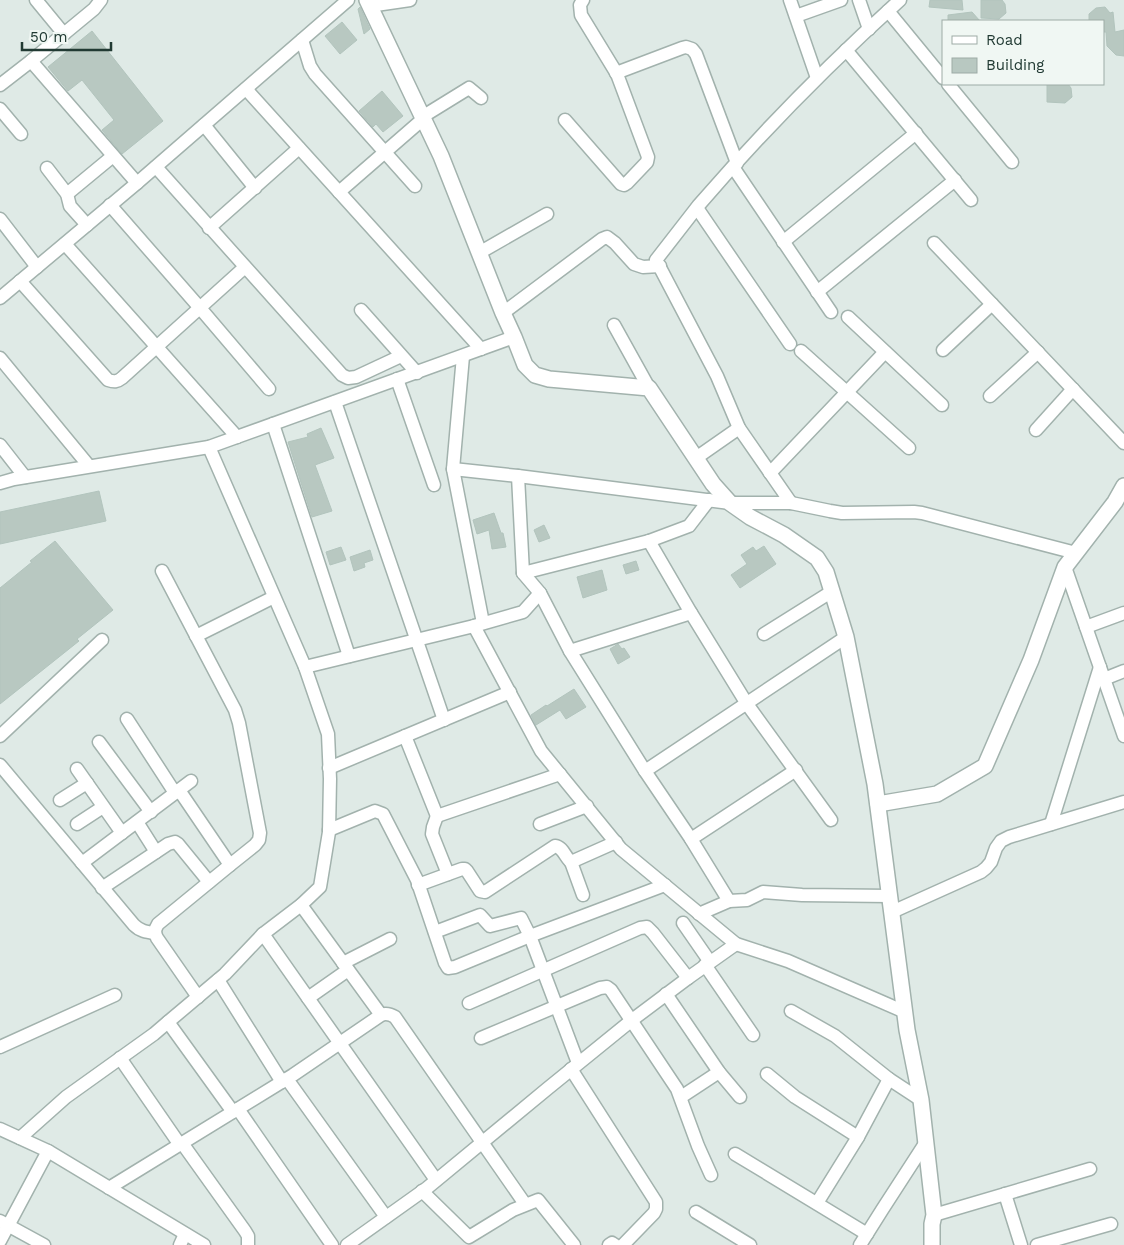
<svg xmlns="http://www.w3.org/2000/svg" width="1124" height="1245" viewBox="0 0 1124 1245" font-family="'Work Sans',sans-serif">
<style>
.building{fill:#b8c8c1;stroke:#b2c4bd}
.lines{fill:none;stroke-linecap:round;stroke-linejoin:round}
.minor-casing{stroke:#a2b2ad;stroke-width:15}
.tertiary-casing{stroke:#a2b2ad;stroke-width:18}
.minor{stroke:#fff;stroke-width:12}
.tertiary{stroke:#fff;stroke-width:15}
</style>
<rect width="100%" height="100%" fill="#dfeae6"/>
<g class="building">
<path d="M930 0H962L963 10 929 7Z"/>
<path d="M981 0H1002L1005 4 1006 13 999 19 981 18Z"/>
<path d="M360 7 370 29 364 34 358 9Z"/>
<path d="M1105 7 1110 13 1113 12 1115 32 1124 30V56L1116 55 1107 46 1106 32H1103V21H1089V14L1096 8Z"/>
<path d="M972 12 980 21H948V15Z"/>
<path d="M342 22 357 40 340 54 325 36Z"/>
<path d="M92 31 163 121 122 154 102 130 114 120 82 80 68 91 48 67Z"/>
<path d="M1047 84H1068L1071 88 1072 97 1065 103 1047 102Z"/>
<path d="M382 91 403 116 383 132 376 124 373 127 359 111Z"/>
<path d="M321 428 334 458 315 465 332 511 312 517 288 442 308 437 307 434Z"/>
<path d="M99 491 106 521 0 544V512Z"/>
<path d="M494 513 501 533H503L506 547 492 549 489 530 477 534 473 520Z"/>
<path d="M544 525 550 538 539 542 534 530Z"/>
<path d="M55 541 113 610 77 639 79 641 0 704V588L32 562 30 561Z"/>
<path d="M764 546 776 564 740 588 731 575 747 564 741 555 753 547 756 551Z"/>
<path d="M341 547 346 560 330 565 326 552Z"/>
<path d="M370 550 373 560 364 563 365 567 354 571 350 557Z"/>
<path d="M636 561 639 570 626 574 623 565Z"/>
<path d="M602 570 607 590 583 598 577 577Z"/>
<path d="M618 644 622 649 624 648 630 657 618 664 610 649Z"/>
<path d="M574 689 586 707 566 719 560 710 536 725 531 715 546 705 547 706Z"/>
</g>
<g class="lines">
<defs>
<g id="minor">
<path d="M36 0 64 34"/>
<path d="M790 0 817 78"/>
<path d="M859 0 869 29"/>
<path d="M369 6 410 0"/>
<path d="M888 11 943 78"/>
<path d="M796 16 841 0"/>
<path d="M302 40 310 66 315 74 415 186"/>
<path d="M846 50 971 200"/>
<path d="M31 61 137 183"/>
<path d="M616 73 682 48 686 47 692 49 696 54 737 163"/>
<path d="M948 84 1012 162"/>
<path d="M0 85 31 61 94 9 101 0"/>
<path d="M246 89 481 349"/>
<path d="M0 109 21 134"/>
<path d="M422 117 469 88 481 98"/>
<path d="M565 120 621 184 624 185 627 183 647 162 648 157 617 74 581 15 580 5 583 0"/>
<path d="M204 125 255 188"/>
<path d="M156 167 342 375 348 378 356 377 401 356"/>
<path d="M733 167 831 312"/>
<path d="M47 168 67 194 70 206 87 225"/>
<path d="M339 192 423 119"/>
<path d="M67 194 113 156"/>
<path d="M110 205 200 308 269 389"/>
<path d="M697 208 790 344"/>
<path d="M0 219 37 267"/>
<path d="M209 228 299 148"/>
<path d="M783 242 916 133"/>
<path d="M934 243 1124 443"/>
<path d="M65 244 237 437"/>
<path d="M479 253 547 214"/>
<path d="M20 281 108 380C114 382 117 382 122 378L245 267"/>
<path d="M817 292 955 180"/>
<path d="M0 298 137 183 348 0"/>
<path d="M361 310 417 373"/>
<path d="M503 313 602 239 607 237 615 243 634 264 643 267 660 266"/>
<path d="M848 317 942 405"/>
<path d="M614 325 649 388"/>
<path d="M943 350 992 304"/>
<path d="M801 351 909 448"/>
<path d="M463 356 453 469 483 623"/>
<path d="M0 358 89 466"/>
<path d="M397 379 434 485"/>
<path d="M990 396 1038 352"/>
<path d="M335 402 444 720"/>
<path d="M273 424 349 656"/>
<path d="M1036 430 1073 389"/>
<path d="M0 445 25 477"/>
<path d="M696 458 739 428"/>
<path d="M453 469 518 476 730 503H791L830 511 842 513 914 512 922 513 1076 553"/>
<path d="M770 473 885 352"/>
<path d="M518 476 523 573 540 593 570 651 645 771 691 839 729 901"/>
<path d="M0 483 14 479 209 447 514 337"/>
<path d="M791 503 739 428 717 376 656 260C670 242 684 224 698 206 761 133 829 64 900 0"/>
<path d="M649 541 691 613 747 704 831 820"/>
<path d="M1065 567 1124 736"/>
<path d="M162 571 235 710 239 723 260 833 259 840 255 845 230 865 158 924C155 929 154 932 157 938L198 997"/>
<path d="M523 573 649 541 689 526 709 500"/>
<path d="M474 626 541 751 621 849 736 944 788 961 905 1012"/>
<path d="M1086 627 1124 613"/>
<path d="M764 634 831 592"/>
<path d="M196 636 274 597"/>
<path d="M570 651 691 613"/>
<path d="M305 667 474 626 523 612 540 593"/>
<path d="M1104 679 1124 671"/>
<path d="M127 719 175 793"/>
<path d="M0 736 102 640"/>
<path d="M405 736 437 816 560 774"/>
<path d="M99 742 151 812"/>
<path d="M0 765 134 925C140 931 146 932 155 933"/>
<path d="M329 768 510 692"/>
<path d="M77 769 122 833"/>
<path d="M645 771 846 637"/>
<path d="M179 790 230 865"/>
<path d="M60 800 87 783"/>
<path d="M437 816 433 827 432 834 448 874"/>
<path d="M137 822 156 852"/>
<path d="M77 824 103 807"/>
<path d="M540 824 587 806"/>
<path d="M1051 824 1100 667"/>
<path d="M329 830 375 811 383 814 417 880 445 963 448 968 455 967 530 936 665 885"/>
<path d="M691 839 796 770"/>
<path d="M571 862 583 895"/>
<path d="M82 863 191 781"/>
<path d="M418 885 462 869H465L467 871 480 891 485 892 555 846C563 847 565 857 571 862L616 842"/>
<path d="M102 888 168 844 175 842 178 844 209 882"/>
<path d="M301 905 381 1015"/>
<path d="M892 912 981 872 986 868 991 862 996 848 1001 841 1009 837 1124 802"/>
<path d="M699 914 729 901 747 900 763 892 802 895 890 896"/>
<path d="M683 923 710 962"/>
<path d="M435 932 480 915 490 926 521 918 530 936 578 1063"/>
<path d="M263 934 436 1180"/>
<path d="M343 963 390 939"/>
<path d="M705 965 753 1035"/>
<path d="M218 980 282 1082"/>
<path d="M666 994 719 1072 740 1097"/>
<path d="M308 998 348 970"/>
<path d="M469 1003 640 928 647 927 653 933 688 978"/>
<path d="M791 1011 835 1036 889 1079 858 1137 817 1203"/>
<path d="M168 1022 233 1112"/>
<path d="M481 1038 600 988 607 987 611 990 677 1089 698 1146 711 1175"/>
<path d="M0 1047 115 995"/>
<path d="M120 1058 180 1145"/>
<path d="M571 1069 656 1202V1209L654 1213 623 1245"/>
<path d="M767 1074 795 1097 858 1137"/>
<path d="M287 1079 386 1217"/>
<path d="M889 1079 921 1100"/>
<path d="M681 1097 719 1072"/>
<path d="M238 1109 332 1245"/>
<path d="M0 1129 48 1151"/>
<path d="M20 1138 66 1097 154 1034 168 1022 225 974 263 934 301 905 320 887 329 832 330 779 328 734 305 667 209 447"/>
<path d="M182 1143 245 1231 248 1236V1245"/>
<path d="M735 1154 867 1234"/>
<path d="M109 1188 293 1075 381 1015C386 1013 390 1014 395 1017L525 1204"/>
<path d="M422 1191 469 1237 513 1210 538 1200 574 1245"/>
<path d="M1005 1194 1021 1245"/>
<path d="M696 1212 750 1245"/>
<path d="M934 1215 1090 1169"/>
<path d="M0 1221 44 1245"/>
<path d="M0 1241 48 1151 204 1245"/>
<path d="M180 1245 185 1234"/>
<path d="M347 1245 427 1188 547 1089 632 1020 688 978 736 944"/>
<path d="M609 1245 612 1243 615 1245"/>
<path d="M860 1245 882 1210 926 1142"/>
<path d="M1037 1245 1111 1224"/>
</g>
<g id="tertiary">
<path d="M367 0 441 156 503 313 514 337 525 365 535 375 549 379 649 388 713 484 730 503 750 517 784 535 817 558 826 572 846 637 875 784 907 1030 921 1100 934 1215 932 1224V1245"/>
<path d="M878 804 937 794 985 766 1031 660 1065 567 1115 502 1124 486"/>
</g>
</defs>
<use href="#minor" class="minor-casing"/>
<use href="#tertiary" class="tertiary-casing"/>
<use href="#minor" class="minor"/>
<use href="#tertiary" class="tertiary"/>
</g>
<rect x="942" y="20" width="162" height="65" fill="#f0f7f3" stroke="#9daba6"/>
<rect x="952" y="36" width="25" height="8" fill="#ffffff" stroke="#9daba6"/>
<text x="986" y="45" font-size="15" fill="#213a33">Road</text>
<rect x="952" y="58" width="25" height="15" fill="#b8c8c1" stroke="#9daba6"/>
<text x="986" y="70" font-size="15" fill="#213a33">Building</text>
<path d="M22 42v8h89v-8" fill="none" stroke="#213a33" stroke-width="2.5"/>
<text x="30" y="42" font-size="15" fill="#213a33" stroke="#f0f7f3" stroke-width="4" paint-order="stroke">50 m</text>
</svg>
